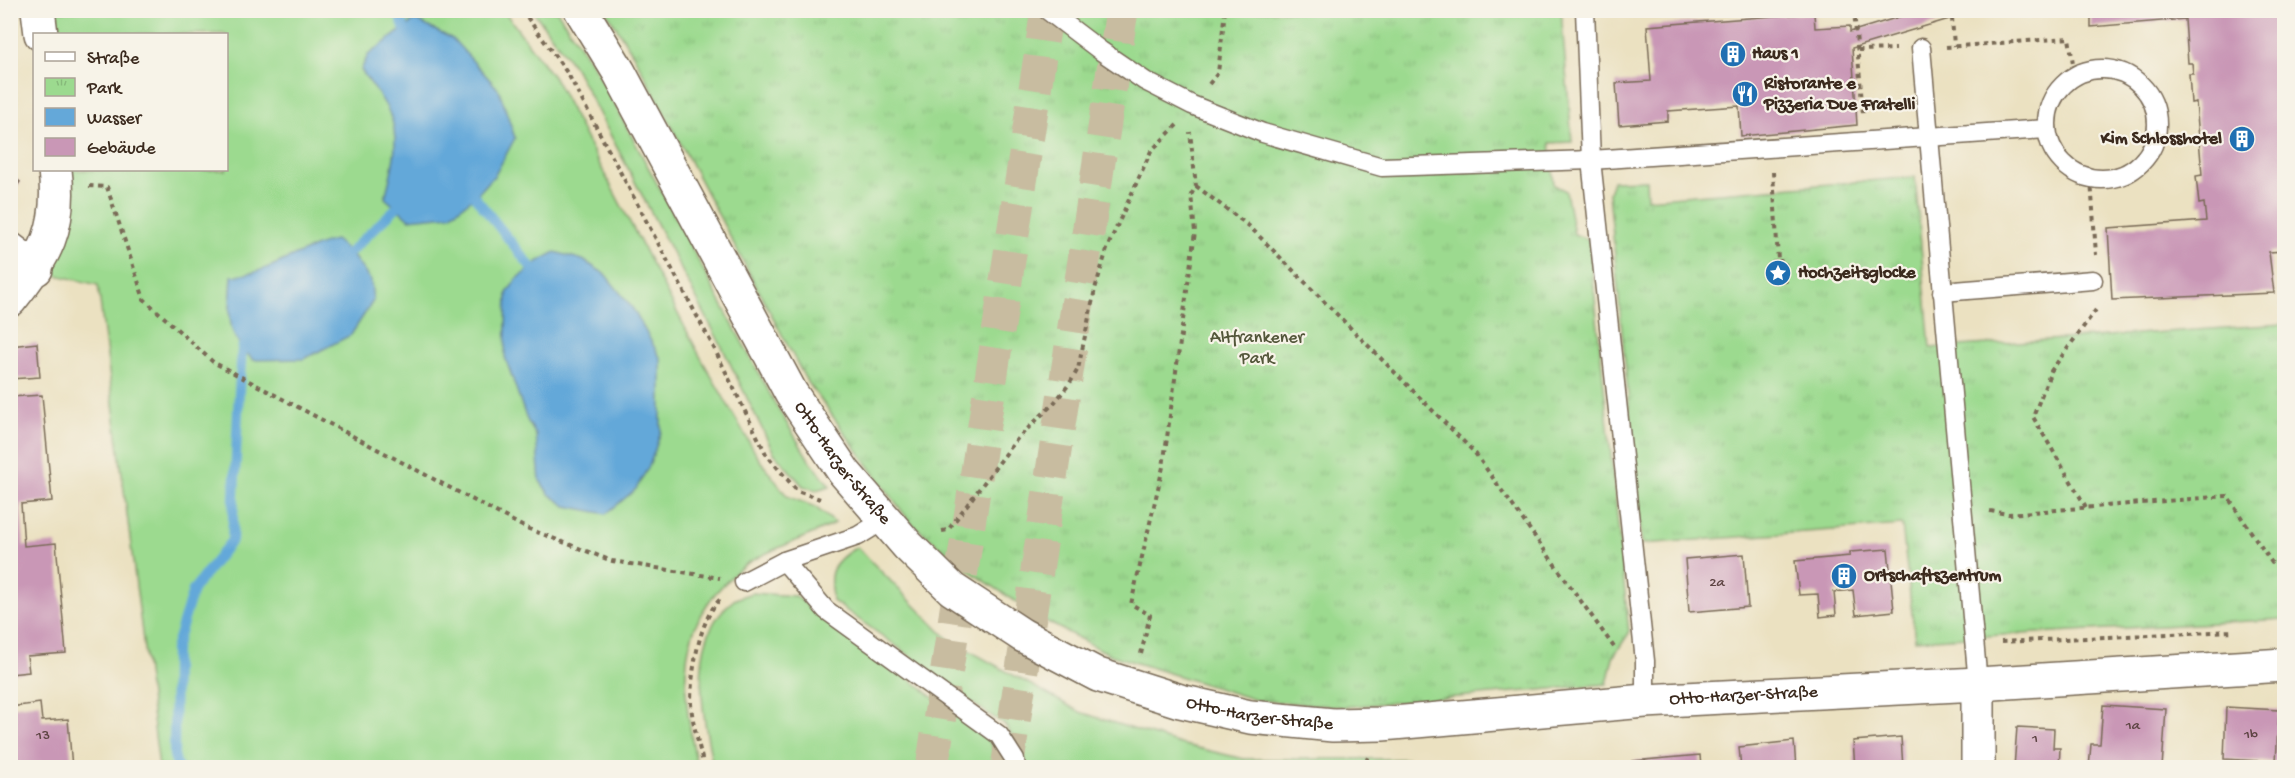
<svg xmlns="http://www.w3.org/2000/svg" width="2295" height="778" viewBox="0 0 2295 778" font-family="'Gochi Hand',sans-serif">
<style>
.grass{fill:#9cda8f;stroke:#6c8256;stroke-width:1.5}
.park{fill:url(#park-tufts);stroke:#6c8256;stroke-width:1.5}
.water{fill:#64a8d9;stroke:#50697c;stroke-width:1.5}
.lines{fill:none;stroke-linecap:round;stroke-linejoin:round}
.stream{stroke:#64a8d9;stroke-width:10}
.building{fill:#c997b6}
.motorway-tunnel{stroke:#c8bca0;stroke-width:33;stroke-dasharray:33 16;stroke-linecap:butt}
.service-casing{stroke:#796a57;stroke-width:21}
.minor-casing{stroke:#796a57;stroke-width:36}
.path{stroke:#796a57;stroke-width:4;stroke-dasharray:4.5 4.5;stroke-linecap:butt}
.service{stroke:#fff;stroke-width:18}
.minor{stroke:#fff;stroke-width:33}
.labels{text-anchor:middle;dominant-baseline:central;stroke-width:4.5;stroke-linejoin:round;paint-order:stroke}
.number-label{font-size:15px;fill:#5e4544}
.poi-label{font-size:18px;font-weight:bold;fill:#3b2a1e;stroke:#f7f3e8;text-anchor:start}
.park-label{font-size:18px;fill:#53563a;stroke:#f7f3e8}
.street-label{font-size:18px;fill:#3b2a1e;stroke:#f7f3e8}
</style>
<defs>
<pattern id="park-tufts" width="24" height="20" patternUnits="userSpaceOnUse" patternTransform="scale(1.5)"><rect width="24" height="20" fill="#9cda8f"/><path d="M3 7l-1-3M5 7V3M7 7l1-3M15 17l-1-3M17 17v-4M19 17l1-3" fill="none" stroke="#87bb7b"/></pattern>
</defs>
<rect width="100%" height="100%" fill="#f7f3e8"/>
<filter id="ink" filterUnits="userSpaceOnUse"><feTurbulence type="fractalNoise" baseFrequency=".0167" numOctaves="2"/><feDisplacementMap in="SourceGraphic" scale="12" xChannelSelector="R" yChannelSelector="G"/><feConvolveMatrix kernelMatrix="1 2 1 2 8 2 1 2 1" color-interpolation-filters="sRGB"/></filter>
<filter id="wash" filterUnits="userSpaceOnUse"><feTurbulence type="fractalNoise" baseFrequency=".008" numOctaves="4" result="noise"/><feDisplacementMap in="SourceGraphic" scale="24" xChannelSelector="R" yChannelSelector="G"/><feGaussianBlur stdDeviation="1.35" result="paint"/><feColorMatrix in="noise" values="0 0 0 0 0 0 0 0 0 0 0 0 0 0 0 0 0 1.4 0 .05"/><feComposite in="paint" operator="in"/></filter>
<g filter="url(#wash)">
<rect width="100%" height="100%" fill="#ebe1c1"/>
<g class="grass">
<path d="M50 11H504L556 81 702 360 759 459 787 496 815 507 835 523C809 537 781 545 755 559 742 565 733 575 723 585 671 637 685 703 697 767H159L98 285 48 273 66 170H226V34H53Z"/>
<path d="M533 11H557L596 70 777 407 808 458 830 486 816 490 803 486 774 453 721 345 575 68Z"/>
<path d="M857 547 948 639 1080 712 1180 744 1244 759H1408V767H1026L1024 757 1016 741 1005 725 959 694 912 657 833 601C827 573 831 562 857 547Z"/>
<path d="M752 593 796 596 817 614 905 675 989 741 1003 767 713 768C704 717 684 637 734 600 739 597 746 595 752 593Z"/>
</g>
<g class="park">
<path d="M606 11H1561L1572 142 1550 143 1554 185 1566 191 1574 234 1589 240 1629 633 1613 657 1607 684 1344 707 1256 700 1111 655 1042 619 971 572 910 522 860 454 805 378 633 54Z"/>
<path d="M1915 177 1930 348 2284 324 2278 258 2284 257V619L1915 640 1902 525 1642 544 1609 193 1613 181 1646 180 1647 199Z"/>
</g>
<g class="water">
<path d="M415 20 453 39 499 90 515 138 495 175 475 197 450 215 409 219 385 198C392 170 402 137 388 110 381 96 370 83 361 70L368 55Z"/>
<path d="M335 240 350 252 371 281 373 301 351 335 304 359 253 360C223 331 230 315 232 276 269 274 299 249 335 240Z"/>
<path d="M555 252 583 260 605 274 633 309 661 359V432L650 464 636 489 606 514 566 506 549 494 540 481 536 435 527 420 505 357 507 293 516 280 537 262Z"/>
</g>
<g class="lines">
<g class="stream">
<path d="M398 10 404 28"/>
<path d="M475 197 531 267"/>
<path d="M342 263 350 252 396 208"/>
<path d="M178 768 174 756 175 649 193 590 232 540 239 391 242 349 246 335"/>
</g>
</g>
<g id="blocks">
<g class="building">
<path d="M1922 10 1976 11 1852 48 1857 125 1741 136 1739 106 1668 111V121L1619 125 1616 83 1651 81 1647 26 1814 13 1815 28 1850 26V32Z"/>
<path d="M2091 10H2284V251L2269 252 2274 293 2112 300 2108 228 2206 221 2204 203 2199 204 2196 176 2202 175 2196 102 2191 103 2189 74H2193L2192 63H2188L2185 19 2091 27Z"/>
<path d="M10 174 20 182 10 195Z"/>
<path d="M37 343 40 377 10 379V346Z"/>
<path d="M42 395 52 501 21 504 24 546 56 543 66 653 27 656 29 672 10 674V397Z"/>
<path d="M1888 549 1894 611 1856 615 1853 590 1834 592 1836 615 1820 617 1818 594 1799 595 1795 561 1850 556V552Z"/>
<path d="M1744 554 1748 607 1689 612 1685 559Z"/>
<path d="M40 703 42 721 68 719 72 768H10V707Z"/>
<path d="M2103 705 2166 709 2162 768H2089L2091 744H2100Z"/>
<path d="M2226 707 2279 710 2276 762 2224 759Z"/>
<path d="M2017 727 2054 729 2053 748H2060L2059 768H2014Z"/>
<path d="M1901 737 1903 768H1855L1853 741Z"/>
<path d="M1794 741 1796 768H1741L1739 747Z"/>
<path d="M1700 755 1701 768H1634L1633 761Z"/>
</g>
</g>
</g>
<g filter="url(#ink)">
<use href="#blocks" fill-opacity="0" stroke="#796a57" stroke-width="1.5"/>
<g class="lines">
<g class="motorway-tunnel">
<path d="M932 768 1047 10"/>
<path d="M1007 768 1122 10"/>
</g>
<defs>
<g id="service">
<path d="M1047 10 1101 51 1145 81 1192 105 1263 133 1382 167 1591 160 2046 129"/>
<path d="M1585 10 1591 160 1645 661V701"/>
<path d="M1921 48 1978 684"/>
<circle cx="2102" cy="124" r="55"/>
<path d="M1942 292 2093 280"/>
<path d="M784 561 826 610 999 735 1015 760 1016 768"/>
<path d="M744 582 784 561 858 536 884 520"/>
</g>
<g id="minor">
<path d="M38 10 41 34"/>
<path id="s1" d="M581 10 619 72 791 393 844 472 908 546 952 589 1022 635 1098 675 1180 701 1250 717 1333 725 1382 724 1645 701 1978 684 2284 665"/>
<path d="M10 249 36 269"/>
<path d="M10 300C46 256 62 227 55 170"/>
<path d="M1978 684V768"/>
</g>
</defs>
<use href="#service" class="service-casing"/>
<use href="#minor" class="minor-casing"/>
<g class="path">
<path d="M522 10 568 74 714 348 766 454 797 491 820 499"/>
<path d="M1854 10 1863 114"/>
<path d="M1952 18 1954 46"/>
<path d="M1946 47 2069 38 2075 76"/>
<path d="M1858 50 1896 49"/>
<path d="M1209 84 1218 73 1225 10"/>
<path d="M1773 172 1778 261 1771 262 1772 282 1786 281 1785 261H1778"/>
<path d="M2091 180 2096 255"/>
<path d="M89 186 107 187 144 299 213 362 524 527 612 561 720 578"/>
<path d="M1196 186 1249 226 1475 453 1616 650"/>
<path d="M2086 507 2033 417 2051 371 2098 307"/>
<path d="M1990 511 2008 514 2227 496 2272 563H2284"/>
<path d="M942 531 948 530 1017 439 1054 403 1070 383 1078 369 1095 289 1108 246 1151 151 1177 125"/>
<path d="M2001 642 2233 631"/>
<path d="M1141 654 1150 615 1131 604 1163 467 1195 232 1191 195 1196 186 1190 132"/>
<path d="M704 768C700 747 692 724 691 703 691 674 699 615 723 597"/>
<path d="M1363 768 1368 757"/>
</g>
<use href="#service" class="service"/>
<use href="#minor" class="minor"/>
</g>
</g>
<defs>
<symbol id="building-disc" viewBox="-11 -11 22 22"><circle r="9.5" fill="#1f6fb2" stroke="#f7f3e8"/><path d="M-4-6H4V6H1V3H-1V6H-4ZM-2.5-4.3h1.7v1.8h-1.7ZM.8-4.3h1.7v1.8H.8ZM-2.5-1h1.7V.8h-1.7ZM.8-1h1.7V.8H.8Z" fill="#fff"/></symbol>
<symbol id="restaurant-disc" viewBox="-11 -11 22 22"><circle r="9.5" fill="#1f6fb2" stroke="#f7f3e8"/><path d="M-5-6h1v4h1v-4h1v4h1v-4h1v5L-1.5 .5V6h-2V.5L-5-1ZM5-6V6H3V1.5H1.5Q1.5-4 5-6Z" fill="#fff"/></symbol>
<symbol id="sight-disc" viewBox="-11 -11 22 22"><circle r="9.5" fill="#1f6fb2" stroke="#f7f3e8"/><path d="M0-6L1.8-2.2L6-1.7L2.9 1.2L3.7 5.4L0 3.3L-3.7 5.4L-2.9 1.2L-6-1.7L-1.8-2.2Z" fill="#fff"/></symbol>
</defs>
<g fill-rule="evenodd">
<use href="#building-disc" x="1718" y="39" width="30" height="30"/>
<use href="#restaurant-disc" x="1730" y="79" width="30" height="30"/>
<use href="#building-disc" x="2227" y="124" width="30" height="30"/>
<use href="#sight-disc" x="1763" y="258" width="30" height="30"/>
<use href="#building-disc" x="1829" y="561" width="30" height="30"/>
</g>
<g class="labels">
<g class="number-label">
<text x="1717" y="583">2a</text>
<text x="2133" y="726">1a</text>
<text x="2251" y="735">1b</text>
<text x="43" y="736">13</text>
<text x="2035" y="739">1</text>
</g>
<g class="poi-label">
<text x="1752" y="54">Haus 1</text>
<text x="1764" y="84">Ristorante e<tspan x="1764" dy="21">Pizzeria Due Fratelli</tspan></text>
<text x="2222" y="139" text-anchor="end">Kim Schlosshotel</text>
<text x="1798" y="273">Hochzeitsglocke</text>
<text x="1864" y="576">Ortschaftszentrum</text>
</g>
<g class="park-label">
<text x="1257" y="338">Altfrankener<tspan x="1257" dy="21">Park</tspan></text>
</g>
<g class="street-label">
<text stroke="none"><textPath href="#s1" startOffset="524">Otto-Harzer-Straße</textPath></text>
<text stroke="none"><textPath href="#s1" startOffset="1514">Otto-Harzer-Straße</textPath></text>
<text stroke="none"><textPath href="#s1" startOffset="1028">Otto-Harzer-Straße</textPath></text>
</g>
</g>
<rect width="2295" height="778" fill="none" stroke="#f7f3e8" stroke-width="36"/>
<rect x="33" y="33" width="195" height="138" fill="#f7f3e8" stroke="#aca397" stroke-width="1.5"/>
<rect x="45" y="52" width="30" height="9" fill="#ffffff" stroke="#aca397" stroke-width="1.5"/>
<text x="87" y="63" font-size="18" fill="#3b2a1e">Straße</text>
<rect x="45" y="78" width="30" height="18" fill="url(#park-tufts)" stroke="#aca397" stroke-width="1.5"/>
<text x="87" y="93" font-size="18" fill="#3b2a1e">Park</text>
<rect x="45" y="108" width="30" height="18" fill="#64a8d9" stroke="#aca397" stroke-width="1.5"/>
<text x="87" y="123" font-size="18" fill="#3b2a1e">Wasser</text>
<rect x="45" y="138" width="30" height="18" fill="#c997b6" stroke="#aca397" stroke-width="1.5"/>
<text x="87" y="153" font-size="18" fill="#3b2a1e">Gebäude</text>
</svg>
